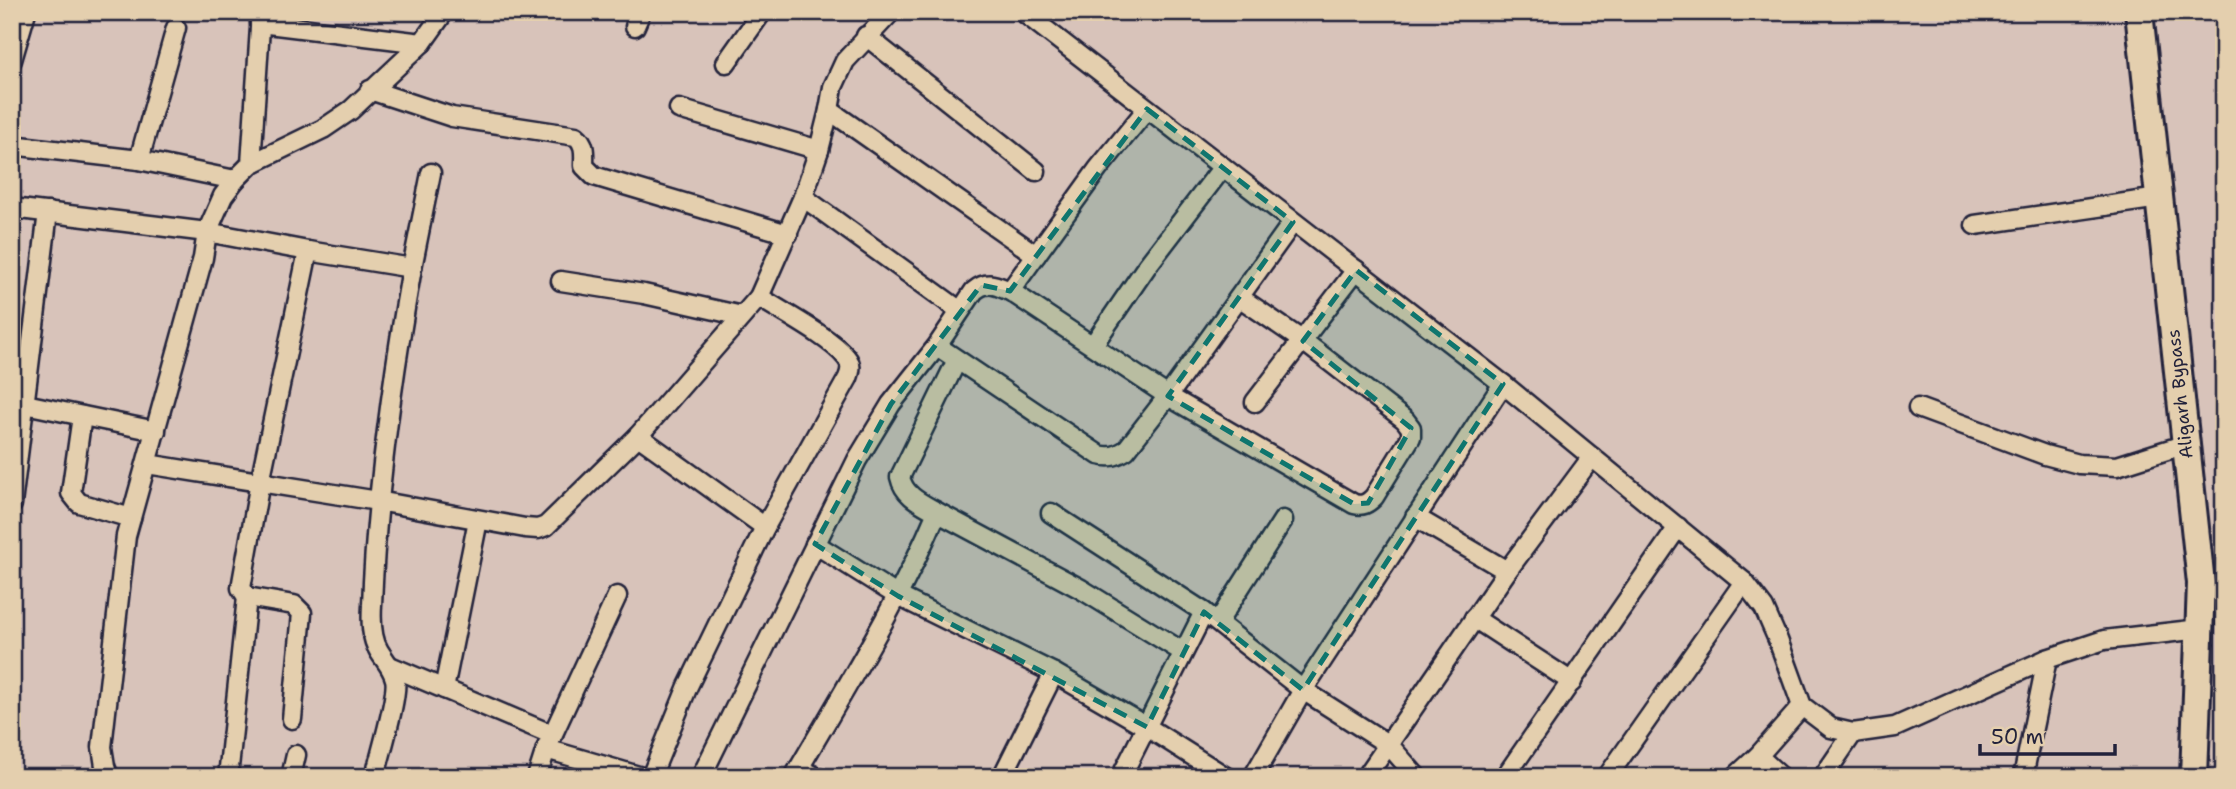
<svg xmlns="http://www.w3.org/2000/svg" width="2236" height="789" viewBox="0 0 2236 789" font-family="'Shantell Sans',sans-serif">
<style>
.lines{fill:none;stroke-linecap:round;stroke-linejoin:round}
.minor-casing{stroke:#22223b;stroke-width:23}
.secondary-casing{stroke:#22223b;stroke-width:32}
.minor{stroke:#e4cfae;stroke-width:18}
.secondary{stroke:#e4cfae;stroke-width:26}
.marked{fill:#0f766e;fill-opacity:0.2;stroke:#0f766e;stroke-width:5;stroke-dasharray:14 9;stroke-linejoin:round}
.labels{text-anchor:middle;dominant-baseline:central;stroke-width:5;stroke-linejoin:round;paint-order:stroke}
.street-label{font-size:18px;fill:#22223b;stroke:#e4cfae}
</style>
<rect width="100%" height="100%" fill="#d8c3ba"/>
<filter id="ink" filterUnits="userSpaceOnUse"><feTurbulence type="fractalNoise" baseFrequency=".0143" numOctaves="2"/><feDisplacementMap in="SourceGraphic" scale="14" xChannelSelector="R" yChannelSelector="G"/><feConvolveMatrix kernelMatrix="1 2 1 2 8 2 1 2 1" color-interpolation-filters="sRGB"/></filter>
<g filter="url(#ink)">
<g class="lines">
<defs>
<g id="minor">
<path d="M1023 12 1503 384 1744 582 1764 608 1778 640 1802 706 1831 728 1853 733 1895 727 2047 659 2104 640 2200 629"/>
<path d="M260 23 422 43"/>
<path d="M635 26 641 12"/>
<path d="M176 28 139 160 235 180"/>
<path d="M866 36 1036 171"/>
<path d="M12 60 26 12"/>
<path d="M726 63 762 12"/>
<path d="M370 90 452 117 576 136C586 144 584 154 584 166L594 176 788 234"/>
<path d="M679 109 819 150"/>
<path d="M829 110 1036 255"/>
<path d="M12 145 139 160"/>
<path d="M251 164 261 12"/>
<path d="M803 197 959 310"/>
<path d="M12 208 207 232 308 251 412 268 431 173"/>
<path d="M1975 225 2159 198"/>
<path d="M561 281 644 294 742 316"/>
<path d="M1010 291 1098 169 1147 109"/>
<path d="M1239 297 1303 341 1405 420 1411 428V437L1374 497C1367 504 1363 506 1354 504L1168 396 1293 222"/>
<path d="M1093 345 1147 266 1223 167"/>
<path d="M1255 402 1356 270"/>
<path d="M25 404 156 431"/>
<path d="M1918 408 2045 455 2079 464 2117 466 2186 444"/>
<path d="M82 416 71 493 79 503 131 518"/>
<path d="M638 436 765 527"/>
<path d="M147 464 378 501 525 528 538 529 546 526 638 436 759 297 803 197 819 150 829 110 833 87 845 61 891 12"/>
<path d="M12 504 48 212"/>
<path d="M937 512 1081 589 1183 652"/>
<path d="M1051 513 1204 612 1303 690 1389 745 1417 777"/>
<path d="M1415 517 1507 571"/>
<path d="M815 544 898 596 1054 673 1147 727 1226 777"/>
<path d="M1474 618 1572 682"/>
<path d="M1218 622 1283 520"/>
<path d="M390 666 553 735"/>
<path d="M444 689 478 520"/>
<path d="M292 719 302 613 294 605 247 597 241 588 260 482 308 251"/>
<path d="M546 749 642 777"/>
<path d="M1758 756 1781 777"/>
<path d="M799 768 816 777"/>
<path d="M109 777 105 766 102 747 126 536 203 258 207 232 223 196 235 180 251 164 323 129 351 110 422 43 444 12"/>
<path d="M228 777 247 597"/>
<path d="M291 777 296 755"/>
<path d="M375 777C379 758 399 694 395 679 392 667 385 661 379 651 371 638 371 621 372 605 376 492 392 380 412 268"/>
<path d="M537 777 546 749 617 596"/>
<path d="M651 777 688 686 765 527 848 378C851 370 852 364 846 357 830 337 782 312 759 297"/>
<path d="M701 777 857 460 891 404 937 346 974 291C987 280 995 285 1010 291L1168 396 1126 450C1116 456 1110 458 1099 455L937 346"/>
<path d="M794 777C844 690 898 605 937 512 921 503 904 496 900 477L957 360"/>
<path d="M1002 777 1054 673"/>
<path d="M1121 777 1204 612"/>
<path d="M1253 777 1303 690 1503 384"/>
<path d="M1366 777 1507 571 1592 457"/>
<path d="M1505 777 1678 527"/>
<path d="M1607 777 1744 582"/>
<path d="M1735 777 1758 756 1802 706"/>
<path d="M1823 777 1853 733"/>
<path d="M2023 777 2047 659"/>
</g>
<path id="secondary" d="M2139 12 2201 583 2194 777"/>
</defs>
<use href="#minor" class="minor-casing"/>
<use href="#secondary" class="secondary-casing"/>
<use href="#minor" class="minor"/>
<use href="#secondary" class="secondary"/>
</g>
</g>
<path class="marked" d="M1147 109 1293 222 1168 396 1354 504 1368 503 1411 428 1303 341 1356 270 1503 384 1303 690 1204 612 1147 727 898 596 815 544 891 404 981 285 1010 291Z"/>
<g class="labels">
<g class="street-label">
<text transform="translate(2180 394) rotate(-96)">Aligarh Bypass</text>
</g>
</g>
<rect width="2236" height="789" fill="none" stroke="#e4cfae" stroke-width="42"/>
<rect x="21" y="21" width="2194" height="747" fill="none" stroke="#22223b" stroke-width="2.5" filter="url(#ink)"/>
<path d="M1980 744v10h135v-10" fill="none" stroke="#22223b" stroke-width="3.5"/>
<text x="1991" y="744" font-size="21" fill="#22223b" stroke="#e4cfae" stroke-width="5" paint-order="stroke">50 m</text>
</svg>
